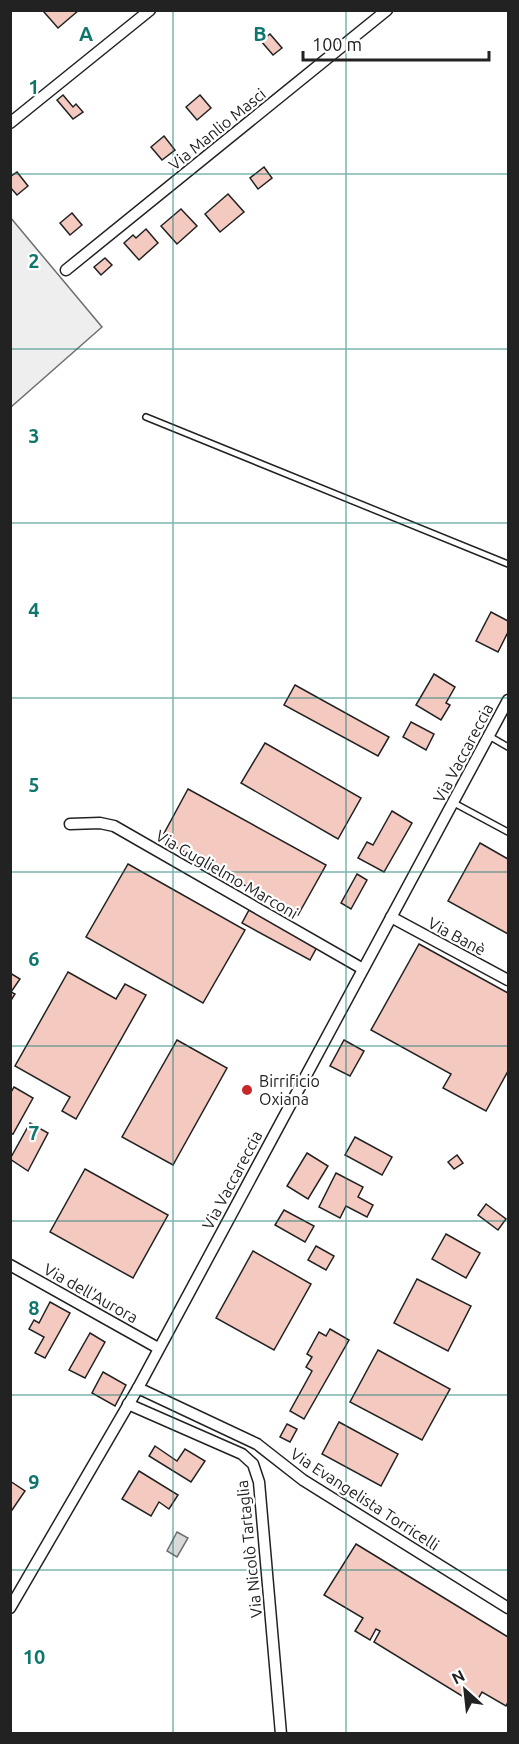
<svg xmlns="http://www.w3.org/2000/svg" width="519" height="1744" viewBox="0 0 519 1744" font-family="Ubuntu,sans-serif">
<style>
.green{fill:#eee;stroke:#6f6f6f;stroke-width:1.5}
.water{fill:#d9d9d9;stroke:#6f6f6f;stroke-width:1.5}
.building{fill:#f3c9c0;stroke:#222;stroke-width:1.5}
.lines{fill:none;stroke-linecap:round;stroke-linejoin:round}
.service-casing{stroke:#222;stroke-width:8}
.minor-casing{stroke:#222;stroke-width:13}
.service{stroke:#fff;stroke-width:5}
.minor{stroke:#fff;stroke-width:10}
.grid{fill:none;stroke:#0f766e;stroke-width:1.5;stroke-opacity:0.55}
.poi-dot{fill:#c62828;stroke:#fff;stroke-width:2}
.labels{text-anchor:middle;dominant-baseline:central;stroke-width:4.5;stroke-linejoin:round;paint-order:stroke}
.street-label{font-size:16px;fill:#222;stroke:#fff}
.poi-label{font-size:16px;fill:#222;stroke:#fff;text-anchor:start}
.grid-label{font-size:20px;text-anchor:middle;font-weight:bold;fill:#0f766e;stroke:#fff;stroke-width:4.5;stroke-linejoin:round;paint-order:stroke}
</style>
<rect width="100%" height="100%" fill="#fff"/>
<path class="green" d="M10 217 102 327 11 407H10Z"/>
<path class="water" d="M177 1532 188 1538 177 1557 167 1551Z"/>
<g class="building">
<path d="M46 10H79L58 28 44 12Z"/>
<path d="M270 34 282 48 273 55 261 41Z"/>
<path d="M63 95 73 107 76 104 83 112 73 119 57 100Z"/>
<path d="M200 95 211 108 197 120 186 107Z"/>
<path d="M164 136 175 150 162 160 151 147Z"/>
<path d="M264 167 272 178 258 189 250 178Z"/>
<path d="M17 172 28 186 17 195 10 187V177Z"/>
<path d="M228 194 244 212 220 232 205 214Z"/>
<path d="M181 209 197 226 177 244 161 226Z"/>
<path d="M72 213 82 225 70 235 60 223Z"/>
<path d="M146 229 158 243 139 260 124 243 133 235 136 238Z"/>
<path d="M105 258 112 265 101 275 94 267Z"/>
<path d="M491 612 508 621V632L498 652 476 641Z"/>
<path d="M434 674 455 687 446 703 450 705 441 720 416 705Z"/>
<path d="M295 685 389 737 378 756 284 705Z"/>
<path d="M411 722 434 734 426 750 403 737Z"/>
<path d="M265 743 361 798 338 839 241 783Z"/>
<path d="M188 789 326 865 298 915 161 839Z"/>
<path d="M392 811 412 823 384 872 358 858 367 842 373 845Z"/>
<path d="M480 843 508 859V934L448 901Z"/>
<path d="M128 864 245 930 203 1003 86 937Z"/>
<path d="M357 874 367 880 351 909 341 903Z"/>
<path d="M249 910 317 947 310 960 242 923Z"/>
<path d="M419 944 508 993V1071L486 1111 443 1088 451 1074 371 1030Z"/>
<path d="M68 972 116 999 125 984 146 995 76 1119 62 1111 70 1097 15 1066Z"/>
<path d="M10 973 20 979 11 992 15 994 10 1002Z"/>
<path d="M177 1040 227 1068 173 1165 122 1137Z"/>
<path d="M344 1040 364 1051 350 1076 330 1066Z"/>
<path d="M14 1087 33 1098 13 1134 10 1133V1094Z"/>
<path d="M30 1123 48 1133 28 1171 10 1159Z"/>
<path d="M355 1137 392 1157 382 1175 345 1155Z"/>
<path d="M307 1153 328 1166 308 1199 287 1186Z"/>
<path d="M457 1155 463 1163 454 1169 448 1162Z"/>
<path d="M85 1169 168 1215 133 1278 50 1232Z"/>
<path d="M336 1173 363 1187 358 1197 373 1205 367 1217 346 1206 340 1218 319 1207Z"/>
<path d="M486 1204 506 1219 498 1230 478 1215Z"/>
<path d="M284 1210 314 1226 305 1242 275 1225Z"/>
<path d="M446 1234 480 1253 466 1278 432 1259Z"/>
<path d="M316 1246 334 1256 326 1270 308 1260Z"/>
<path d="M253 1251 311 1284 274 1350 216 1318Z"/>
<path d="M417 1279 471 1306 448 1351 394 1323Z"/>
<path d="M50 1302 70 1313 45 1358 35 1353 44 1337 29 1329 34 1320 39 1323Z"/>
<path d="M330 1329 349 1340 304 1419 290 1411 312 1371 306 1367 312 1357 307 1354 319 1332 326 1336Z"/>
<path d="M90 1333 105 1342 85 1378 69 1370Z"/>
<path d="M378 1350 450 1389 422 1440 350 1402Z"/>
<path d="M103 1372 126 1385 115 1406 92 1393Z"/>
<path d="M339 1422 398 1454 381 1486 322 1454Z"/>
<path d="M287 1424 297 1429 290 1442 280 1437Z"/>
<path d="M155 1446 177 1461 185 1449 205 1461 191 1482 149 1456Z"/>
<path d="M139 1471 178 1495 169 1509 159 1502 151 1516 122 1499Z"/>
<path d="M10 1481 25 1491 10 1513Z"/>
<path d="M356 1544 508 1637V1702L506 1706 482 1692 475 1704 374 1642 380 1631 376 1629 370 1640 355 1631 363 1618 324 1595Z"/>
</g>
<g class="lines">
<defs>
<g id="service">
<path d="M146 417 508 564"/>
<path d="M489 736 508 747"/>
<path d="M454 803 508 832"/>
</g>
<g id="minor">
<path d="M10 123 150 10"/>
<path d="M66 270 387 10"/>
<path d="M70 824 100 823 114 826 363 969"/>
<path d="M391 917 508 980"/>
<path d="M10 1265 158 1348"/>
<path d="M138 1388 257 1444 303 1480 508 1608"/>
<path d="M128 1404 242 1454 253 1464 259 1482 281 1734"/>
<path d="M10 1608 138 1388 508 700"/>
</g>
</defs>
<use href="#service" class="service-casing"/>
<use href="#minor" class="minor-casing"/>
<use href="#service" class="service"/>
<use href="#minor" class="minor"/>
</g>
<path class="grid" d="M173 10V1734M346 10V1734M10 174H508M10 349H508M10 523H508M10 698H508M10 872H508M10 1046H508M10 1221H508M10 1395H508M10 1570H508"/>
<circle class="poi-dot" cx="247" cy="1090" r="6"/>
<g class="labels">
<g class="street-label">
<text transform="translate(217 129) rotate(-39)">Via Manlio Masci</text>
<text transform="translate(463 753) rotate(-62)">Via Vaccareccia</text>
<text transform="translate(227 874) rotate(30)">Via Guglielmo Marconi</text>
<text transform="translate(457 936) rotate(28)">Via Banè</text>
<text transform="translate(232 1180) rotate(-62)">Via Vaccareccia</text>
<text transform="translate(91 1293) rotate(29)">Via dell'Aurora</text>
<text transform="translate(365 1499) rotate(33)">Via Evangelista Torricelli</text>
<text transform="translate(249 1549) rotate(-96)">Via Nicolò Tartaglia</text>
</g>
<g class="poi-label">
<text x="259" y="1081">Birrificio<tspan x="259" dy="18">Oxiana</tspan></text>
</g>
</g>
<g class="grid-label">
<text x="86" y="41">A</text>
<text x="260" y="41">B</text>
<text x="34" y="94">1</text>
<text x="34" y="268">2</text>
<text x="34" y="443">3</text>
<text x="34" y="617">4</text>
<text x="34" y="792">5</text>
<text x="34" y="966">6</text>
<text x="34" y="1140">7</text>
<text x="34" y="1315">8</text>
<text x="34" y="1489">9</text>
<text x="34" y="1664">10</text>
</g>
<rect width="519" height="1744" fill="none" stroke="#222222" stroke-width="24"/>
<g transform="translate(465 1690) rotate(333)" stroke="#ffffff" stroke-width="4.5" paint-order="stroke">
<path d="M0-4.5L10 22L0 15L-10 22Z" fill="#222222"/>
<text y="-9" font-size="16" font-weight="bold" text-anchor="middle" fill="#222222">N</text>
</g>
<path d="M303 51v9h186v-9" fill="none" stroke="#222222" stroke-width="3"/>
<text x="312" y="51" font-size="18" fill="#222222" stroke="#ffffff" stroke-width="4.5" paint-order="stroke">100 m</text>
</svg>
